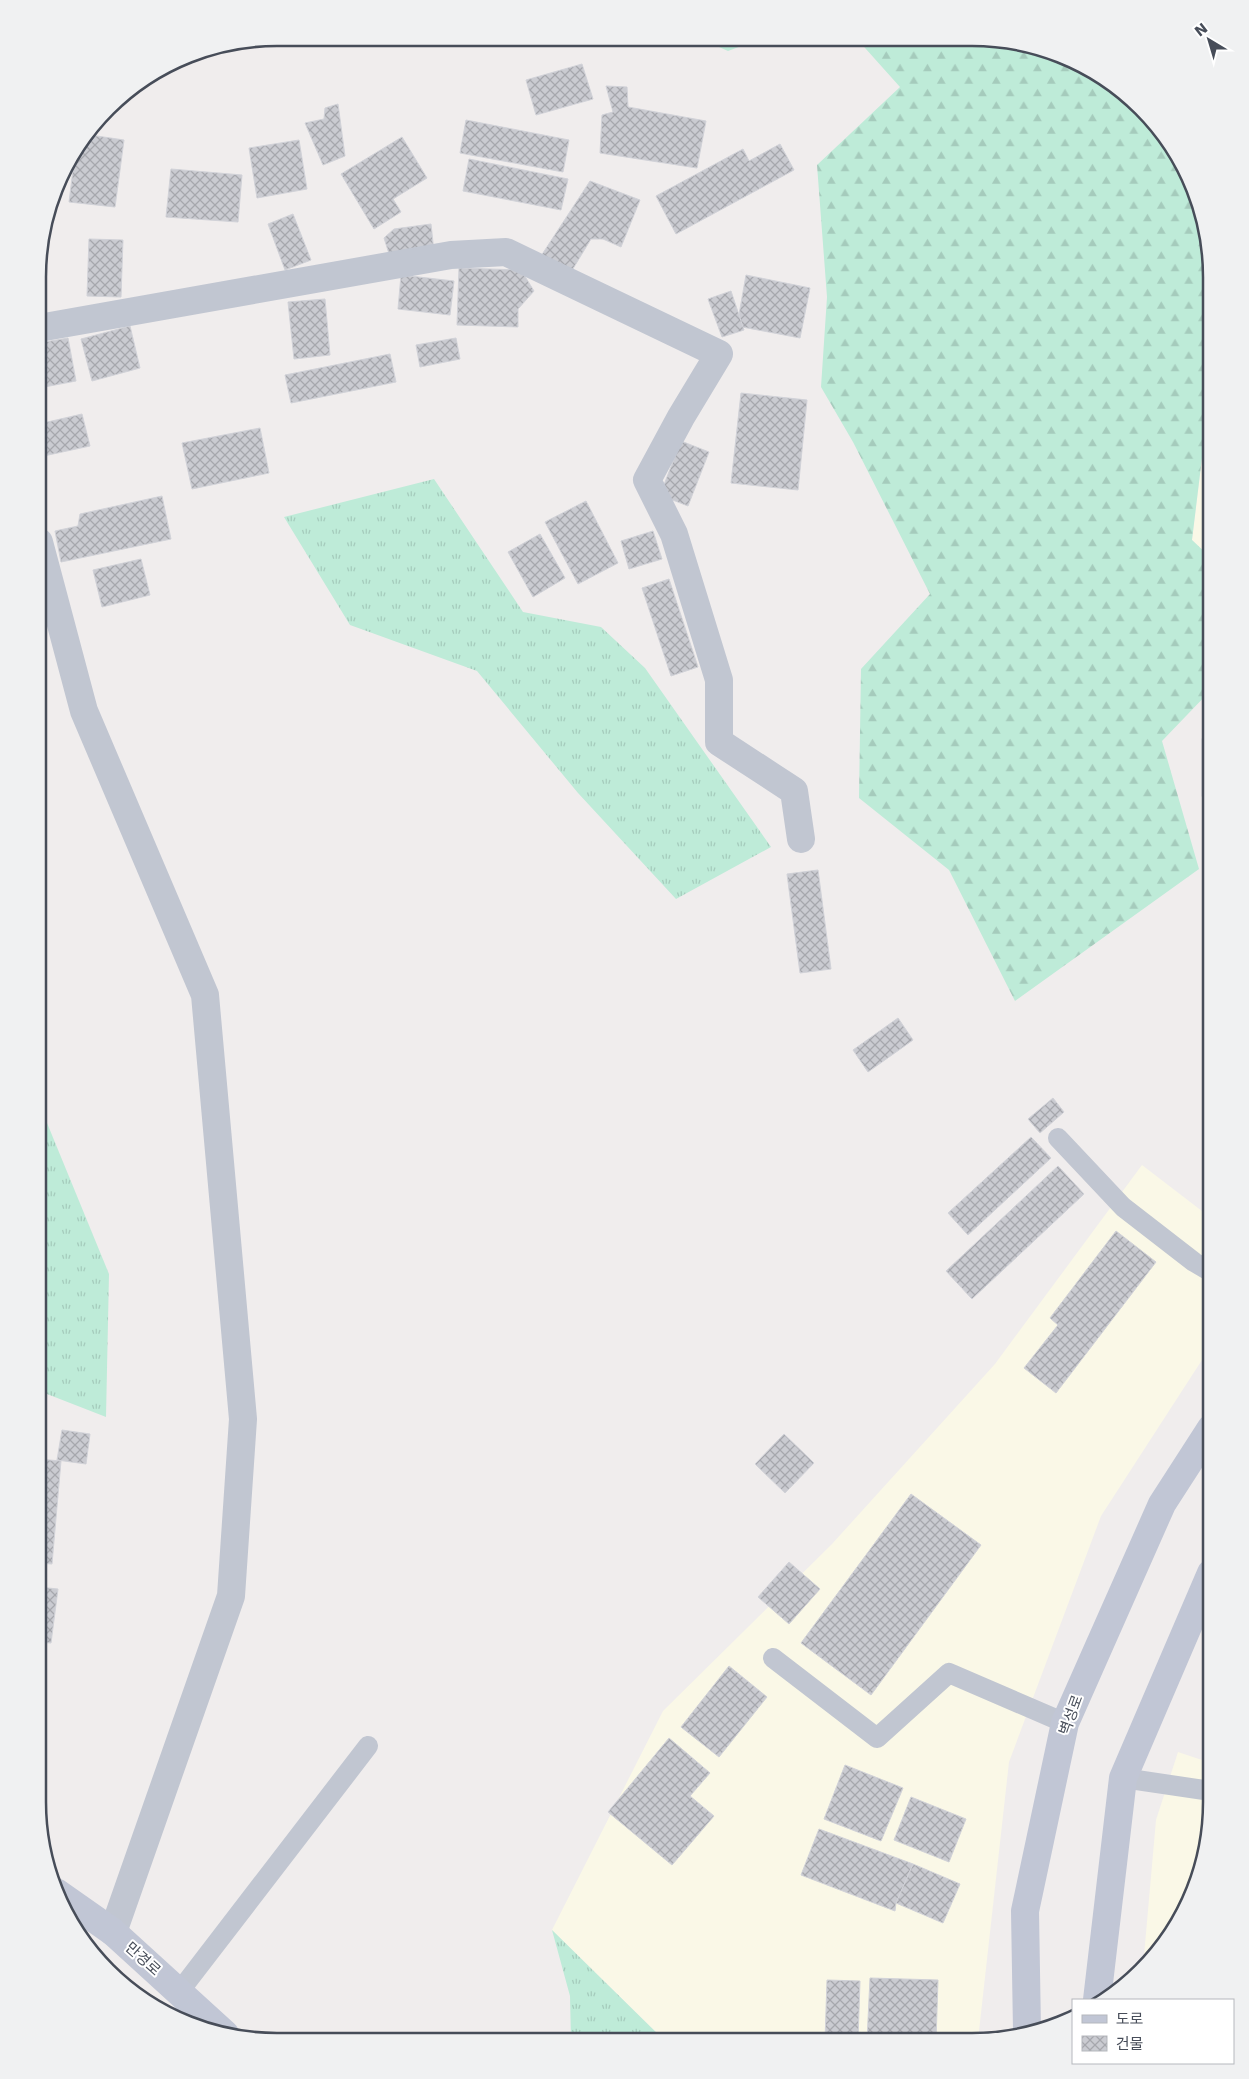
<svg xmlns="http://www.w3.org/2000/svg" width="1249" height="2079" viewBox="0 0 1249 2079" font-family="'DejaVu Sans','Noto Sans KR',sans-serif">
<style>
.commercial{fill:#faf8e7}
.grass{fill:url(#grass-tufts)}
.forest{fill:url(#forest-firs)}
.building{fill:url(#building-cross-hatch);stroke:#d1d2d8}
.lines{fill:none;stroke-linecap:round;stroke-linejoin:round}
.lane{stroke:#c1c6d1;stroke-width:20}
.street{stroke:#c1c6d1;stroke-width:28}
.secondary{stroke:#c1c6d5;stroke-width:28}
.labels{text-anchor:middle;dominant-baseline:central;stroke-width:4;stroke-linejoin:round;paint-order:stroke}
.street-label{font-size:15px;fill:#474d59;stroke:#fff}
.rim{fill:none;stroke:#474d59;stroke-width:2.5}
</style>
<defs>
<pattern id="grass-tufts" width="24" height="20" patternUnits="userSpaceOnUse" patternTransform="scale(1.25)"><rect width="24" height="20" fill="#beebd8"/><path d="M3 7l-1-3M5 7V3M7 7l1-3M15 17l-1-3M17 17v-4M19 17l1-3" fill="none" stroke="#a5cbbc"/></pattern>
<pattern id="forest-firs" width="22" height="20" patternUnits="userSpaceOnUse" patternTransform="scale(1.25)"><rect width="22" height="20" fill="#beebd8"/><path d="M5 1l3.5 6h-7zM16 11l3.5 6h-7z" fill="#a5cbbc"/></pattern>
<pattern id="building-cross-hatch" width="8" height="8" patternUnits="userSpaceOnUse" patternTransform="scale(1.25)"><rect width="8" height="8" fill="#cacbd1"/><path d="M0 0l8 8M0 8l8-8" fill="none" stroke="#a6a7ad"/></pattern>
</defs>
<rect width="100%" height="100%" fill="#f0eded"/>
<g class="commercial">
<path d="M1211 384V558L1192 540Z"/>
<path d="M1142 1165 1211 1218V1346L1101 1516 1009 1762 978 2040 665 2041 552 1930 663 1711 832 1544 995 1364Z"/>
<path d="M1178 1752 1211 1763V1817L1193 1893 1162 1947 1143 1967 1156 1820Z"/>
</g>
<g class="grass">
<path d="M434 479 523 612 601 627 645 668 771 847 676 899 578 793 477 671 350 625 284 517Z"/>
<path d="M38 1101 109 1274 106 1417 47 1394 38 1385Z"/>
<path d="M552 1930 665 2041 571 2040 570 1996Z"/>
</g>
<g class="forest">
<path d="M701 39H760L728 51Z"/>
<path d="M857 39 1003 40 1064 56 1118 87 1162 132 1193 186 1211 278V384L1192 540 1211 558V690L1162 741 1199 869 1015 1001 949 870 859 798 861 669 930 594 853 442 821 387 827 297 817 165 900 87Z"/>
</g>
<g class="building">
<path d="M582 64 593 99 536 115 526 80Z"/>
<path d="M606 86 627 87 628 107 706 121 697 168 600 153 602 115 613 112Z"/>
<path d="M338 104 345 156 323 165 305 123 324 119 325 108Z"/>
<path d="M466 120 569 140 563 172 460 153Z"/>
<path d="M90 135 124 140 115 207 69 202 75 154Z"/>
<path d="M402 137 427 178 393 199 401 212 374 229 341 174Z"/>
<path d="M299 140 307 189 257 198 249 148Z"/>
<path d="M780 144 794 170 676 234 656 196 743 149 749 161Z"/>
<path d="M469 159 568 179 561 210 463 191Z"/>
<path d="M171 169 242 175 238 222 166 217Z"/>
<path d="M590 181 640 200 621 247 603 239H591L571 272 541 256Z"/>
<path d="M293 214 311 260 285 270 268 224Z"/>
<path d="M431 224 434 252 391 260 384 238 394 229Z"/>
<path d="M89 239 123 240 121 297 87 296Z"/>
<path d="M459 268 521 270 534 291 518 309V327L457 325Z"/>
<path d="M401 275 454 281 450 315 398 309Z"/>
<path d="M746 275 810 288 800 338 737 326Z"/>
<path d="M731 291 744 330 722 337 708 299Z"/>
<path d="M325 299 330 355 294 359 288 302Z"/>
<path d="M130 326 140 368 92 381 81 339Z"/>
<path d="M68 338 76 381 39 388V343Z"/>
<path d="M456 338 460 359 420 367 416 345Z"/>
<path d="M390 354 396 382 291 403 285 375Z"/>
<path d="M741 393 807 400 798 490 731 483Z"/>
<path d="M82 414 90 446 39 457V424Z"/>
<path d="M260 428 269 473 192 489 182 443Z"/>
<path d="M681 441 709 452 688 506 660 495Z"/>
<path d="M162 496 171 539 61 562 55 531 78 526 80 514Z"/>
<path d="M586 501 618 563 578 584 545 522Z"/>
<path d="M653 531 662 559 629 569 621 541Z"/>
<path d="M540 534 565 578 533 597 508 552Z"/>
<path d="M141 559 150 595 102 607 93 570Z"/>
<path d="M669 579 698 667 671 676 642 588Z"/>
<rect x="1202" y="739" width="9" height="57"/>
<path d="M818 870 831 969 800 973 787 874Z"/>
<path d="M898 1018 913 1040 868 1072 853 1050Z"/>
<path d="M1053 1098 1064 1112 1040 1133 1028 1119Z"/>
<path d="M1031 1137 1051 1158 968 1235 948 1213Z"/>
<path d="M1058 1166 1084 1194 972 1299 946 1271Z"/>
<path d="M1116 1231 1156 1262 1056 1393 1024 1368 1058 1325 1050 1318Z"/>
<path d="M62 1430 90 1434 86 1464 57 1460Z"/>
<path d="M784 1434 814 1463 785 1493 755 1464Z"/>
<path d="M38 1459 61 1461 52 1564 38 1563Z"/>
<path d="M911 1494 981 1545 871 1695 801 1643Z"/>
<path d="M789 1562 820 1589 789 1624 758 1597Z"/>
<path d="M38 1587 58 1589 51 1643 38 1642Z"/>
<path d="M729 1666 767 1697 719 1757 681 1727Z"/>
<path d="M669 1738 710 1773 690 1796 714 1816 672 1865 608 1812Z"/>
<path d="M845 1765 903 1788 881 1841 824 1819Z"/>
<path d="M911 1797 966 1819 949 1862 894 1840Z"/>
<path d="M819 1829 913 1864 896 1903 895 1911 801 1875Z"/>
<path d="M913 1864 960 1884 943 1923 896 1903Z"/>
<path d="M870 1978 938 1980 936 2041H867Z"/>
<path d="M827 1980 860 1981 858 2041H825Z"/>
</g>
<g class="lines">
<g class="lane">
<path d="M1058 1138 1123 1207 1194 1262 1211 1272"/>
<path d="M773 1658 877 1738 949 1673 1065 1723"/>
<path d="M1123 1778 1211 1791"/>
<path d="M179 1992 368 1746"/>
</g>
<g class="street">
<path d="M39 328 451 255 506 252 719 354 681 417 647 480 674 534 719 680V742L794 791 801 839"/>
<path d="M39 542 84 711 205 995 243 1419 231 1596 113 1932"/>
</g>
<g class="secondary">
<path d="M56 1892 113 1932 225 2034"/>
<path d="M1097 2000 1123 1778 1211 1573"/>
<path d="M1027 2031 1025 1911 1065 1723 1162 1504 1211 1428"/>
</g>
</g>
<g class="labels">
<g class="street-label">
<text transform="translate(1071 1715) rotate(-70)">벽성로</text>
<text transform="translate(143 1959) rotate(42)">만경로</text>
</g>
</g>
<path d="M0 0H1249V2079H0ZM277 46H972A231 231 0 0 1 1203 277V1802A231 231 0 0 1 972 2033H277A231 231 0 0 1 46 1802V277A231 231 0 0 1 277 46Z" fill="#f0f1f2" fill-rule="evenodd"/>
<path class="rim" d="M277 46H972A231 231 0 0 1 1203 277V1802A231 231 0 0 1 972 2033H277A231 231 0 0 1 46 1802V277A231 231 0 0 1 277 46Z"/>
<rect x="1072" y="1999" width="162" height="65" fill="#ffffff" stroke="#b5b8bd"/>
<rect x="1082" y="2015" width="25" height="8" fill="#c1c6d5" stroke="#b5b8bd"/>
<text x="1116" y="2024" font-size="15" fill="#474d59">도로</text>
<rect x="1082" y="2036" width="25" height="15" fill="url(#building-cross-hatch)" stroke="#b5b8bd"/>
<text x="1116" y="2049" font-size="15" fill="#474d59">건물</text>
<g transform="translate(1209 40) rotate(322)" stroke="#ffffff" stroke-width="4" paint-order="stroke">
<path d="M0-4L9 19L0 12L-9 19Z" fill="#474d59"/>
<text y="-8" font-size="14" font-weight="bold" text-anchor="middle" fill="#474d59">N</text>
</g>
</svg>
